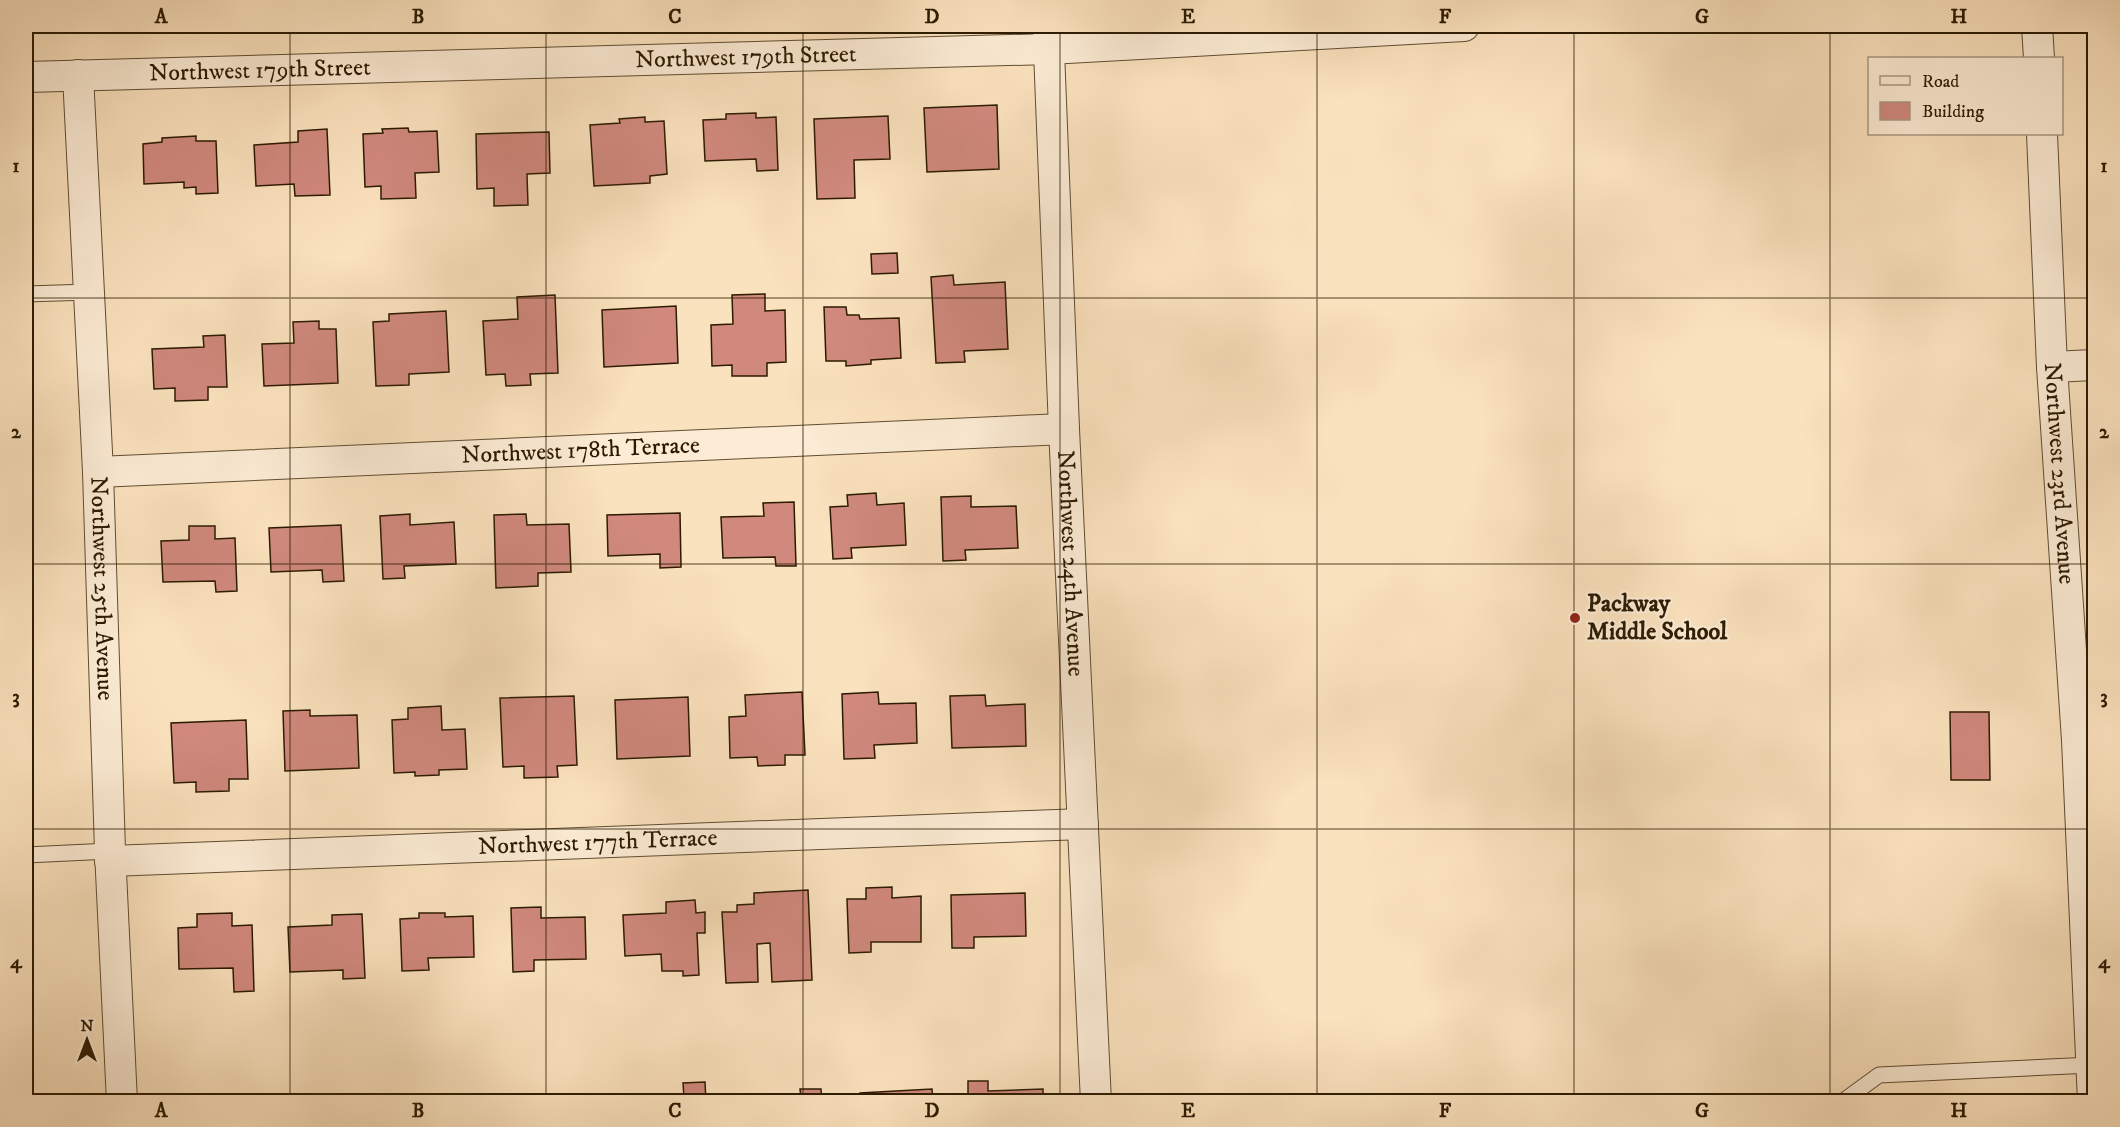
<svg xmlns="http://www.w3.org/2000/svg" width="2120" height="1127" viewBox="0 0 2120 1127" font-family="'IM FELL DW Pica',serif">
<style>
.building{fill:#d1897e;stroke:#2c1b02;stroke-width:1.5}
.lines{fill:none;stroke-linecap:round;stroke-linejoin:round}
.lane-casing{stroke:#604d31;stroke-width:17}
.street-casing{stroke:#604d31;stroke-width:32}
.lane{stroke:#fcecd5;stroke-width:15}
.street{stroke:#fcecd5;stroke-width:30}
.grid{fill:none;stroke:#2c1b02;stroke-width:1.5;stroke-opacity:0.55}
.poi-dot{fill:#8f2418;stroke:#fcecd5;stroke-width:2}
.labels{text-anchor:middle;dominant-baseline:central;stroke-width:4.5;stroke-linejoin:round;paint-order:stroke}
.street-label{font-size:24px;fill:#2c1b02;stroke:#fcecd5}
.poi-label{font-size:24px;font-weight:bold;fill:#2c1b02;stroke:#fcecd5;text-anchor:start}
.neatline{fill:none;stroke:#2c1b02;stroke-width:2}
.grid-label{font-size:20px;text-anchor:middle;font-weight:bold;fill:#2c1b02}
</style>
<rect width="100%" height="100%" fill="#fbe2be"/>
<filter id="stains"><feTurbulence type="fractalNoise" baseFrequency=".00333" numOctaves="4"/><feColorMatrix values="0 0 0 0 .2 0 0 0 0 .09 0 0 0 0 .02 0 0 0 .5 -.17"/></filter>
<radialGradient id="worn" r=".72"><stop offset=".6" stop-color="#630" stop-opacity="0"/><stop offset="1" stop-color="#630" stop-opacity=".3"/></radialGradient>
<g class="building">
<path d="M997 105 999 169 927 172 924 108Z"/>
<path d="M756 113V118L776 117 778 170 757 171 756 159 705 161 703 120 726 119V114Z"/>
<path d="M888 116 890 159 854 160 855 198 817 199 814 119Z"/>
<path d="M645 117V122L664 121 667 174 650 176V183L594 186 590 125 620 123 619 119Z"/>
<path d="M408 128 409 132 437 131 439 172 415 173 416 198 381 199V186L365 187 363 134 383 133 382 129Z"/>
<path d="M327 129 330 195 295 196 294 184 256 186 254 145 298 142V131Z"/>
<path d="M549 132 550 173 527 174 528 205 494 206V188L477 189 476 134Z"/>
<path d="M196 136V141H216L218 193 196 194V187L184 188V182L144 184 143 144 162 142V138Z"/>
<path d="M897 253 898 273 872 274 871 254Z"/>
<path d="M953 275 954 285 1005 282 1008 349 964 351 965 362 936 363 931 277Z"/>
<path d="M765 294V311L785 310 786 362 767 363V376H732V365L712 366 711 325 733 324 732 295Z"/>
<path d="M555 295 558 373 530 374 531 385 506 386 505 374 486 375 483 321 518 319 517 297Z"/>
<path d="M676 306 678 363 604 367 602 310Z"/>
<path d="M824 307H846L847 315H859L860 319 899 318 901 358 871 360V364L846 366V361H826Z"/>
<path d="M446 311 449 372 409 374V385L376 386 373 322 389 321V314Z"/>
<path d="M319 321V329H336L338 383 264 386 262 344 294 343 293 322Z"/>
<path d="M225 335 227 387H208V400L175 401V388L154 389 152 349 204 347 203 336Z"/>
<path d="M876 493 877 505 904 503 906 545 851 548 852 558 833 559 830 507 848 506 847 495Z"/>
<path d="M971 496V507L1016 506 1018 548 965 550 966 560 943 561 941 497Z"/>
<path d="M794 502 796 566H776L775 557 723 558 721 517 764 516 763 503Z"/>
<path d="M680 513 681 567 660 568V554L608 556 607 515Z"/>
<path d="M410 514V525L454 522 456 564 404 566 405 578 383 579 380 516Z"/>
<path d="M526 514 527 525 569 524 571 572 538 573V586L496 588 494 515Z"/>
<path d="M341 525 344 581 323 582 322 570 271 572 269 528Z"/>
<path d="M189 526H215V539L235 538 237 591 216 592 215 581 163 582 161 541 189 540Z"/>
<path d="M802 692 805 755H785V765L758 766 757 757 730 758 729 717 746 716 745 695Z"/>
<path d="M878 692 879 704 916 703 917 743 874 745 875 758 844 759 842 694Z"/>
<path d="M985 695 986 706 1025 704 1026 746 952 748 950 696Z"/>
<path d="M574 696 577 765 557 766 558 777 524 778V766L503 767 500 698Z"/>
<path d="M688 697 690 756 617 759 615 700Z"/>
<path d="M441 706 442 730 465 729 467 769 439 770V775L415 776V772L394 773 392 720 408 719V708Z"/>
<path d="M310 710V716L357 715 359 768 285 771 283 711Z"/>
<path d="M1950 712H1989L1990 780H1951Z"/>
<path d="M246 720 248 779H229V791L196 792V782L174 783 171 723Z"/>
<path d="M892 887V898L921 896V942H871V952L849 953 847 899H866V888Z"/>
<path d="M808 890 812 980 772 982 770 943 757 944 758 982 726 983 722 912H737V905L754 904V893Z"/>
<path d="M1025 893 1026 936 974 937V948H952L951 895Z"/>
<path d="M695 900 696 913 705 912V933H697L699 975 683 976V971H662L661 954 625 956 623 915 666 913V902Z"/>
<path d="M541 907V918L585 917 586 959 534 960V971L513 972 511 908Z"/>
<path d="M232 913V926L252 925 254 991 234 992 233 968 179 969 178 928 197 927V914Z"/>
<path d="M419 913H445V917L473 916 474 957 428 958 429 970 402 971 400 919 419 918Z"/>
<path d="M362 914 365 978 343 979V970L290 972 288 927 332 925V915Z"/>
<path d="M968 1081H988V1091L1043 1089V1102H968Z"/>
<path d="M705 1082 706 1102H632L684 1098 683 1083Z"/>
<path d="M800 1089H821L822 1102H750L801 1098Z"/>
<path d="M932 1089 933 1102H860V1093Z"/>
<path d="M559 1094V1102H507L541 1100 540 1095Z"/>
</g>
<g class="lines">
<defs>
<g id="lane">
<path d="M26 294 89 292"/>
<path d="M26 855 110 851"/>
<path d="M1842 1102 1879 1075 2092 1065"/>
</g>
<g id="street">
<path id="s1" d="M1048 26 1064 429 1096 1102"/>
<path d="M2037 26 2039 58"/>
<path id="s2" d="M78 75 98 472 110 851 122 1102"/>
<path id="s3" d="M26 77 1049 49 1464 26"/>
<path id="s4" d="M2042 134 2052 367 2077 740 2093 1102"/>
<path d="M2052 367 2094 365"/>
<path id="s5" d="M98 472 1064 429"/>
<path id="s6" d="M110 861 1083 824"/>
</g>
</defs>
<use href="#lane" class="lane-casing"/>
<use href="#street" class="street-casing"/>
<use href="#lane" class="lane"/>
<use href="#street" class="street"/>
</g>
<path class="grid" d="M290 26V1102M546 26V1102M803 26V1102M1060 26V1102M1317 26V1102M1574 26V1102M1830 26V1102M26 298H2094M26 564H2094M26 829H2094"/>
<circle class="poi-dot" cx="1575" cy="618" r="6"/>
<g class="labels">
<g class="street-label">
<text stroke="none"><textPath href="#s3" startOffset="720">Northwest 179th Street</textPath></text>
<text stroke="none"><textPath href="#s3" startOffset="234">Northwest 179th Street</textPath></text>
<text stroke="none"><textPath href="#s5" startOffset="483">Northwest 178th Terrace</textPath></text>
<text stroke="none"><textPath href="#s4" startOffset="340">Northwest 23rd Avenue</textPath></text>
<text stroke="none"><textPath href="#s1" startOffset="538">Northwest 24th Avenue</textPath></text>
<text stroke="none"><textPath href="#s2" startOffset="514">Northwest 25th Avenue</textPath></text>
<text stroke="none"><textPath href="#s6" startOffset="488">Northwest 177th Terrace</textPath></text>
</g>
<g class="poi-label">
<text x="1587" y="604">Packway<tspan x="1587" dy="28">Middle School</tspan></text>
</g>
</g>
<rect width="2120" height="1127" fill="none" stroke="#fbe2be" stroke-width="66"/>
<rect x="1868" y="57" width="195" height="78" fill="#fcecd5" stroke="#a99881" stroke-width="1.5"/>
<rect x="1880" y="76" width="30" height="9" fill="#fcecd5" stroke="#a99881" stroke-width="1.5"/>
<text x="1922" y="87" font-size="18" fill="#2c1b02">Road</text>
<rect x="1880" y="102" width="30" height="18" fill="#d1897e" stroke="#a99881" stroke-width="1.5"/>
<text x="1922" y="117" font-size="18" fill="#2c1b02">Building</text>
<g transform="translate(87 1040)" stroke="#fcecd5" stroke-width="4.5" paint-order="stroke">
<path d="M0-4.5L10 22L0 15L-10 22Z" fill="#2c1b02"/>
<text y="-9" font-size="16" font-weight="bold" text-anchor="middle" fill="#2c1b02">N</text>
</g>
<rect x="33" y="33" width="2054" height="1061" class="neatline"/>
<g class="grid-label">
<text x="161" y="23">A</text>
<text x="418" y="23">B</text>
<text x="675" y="23">C</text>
<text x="932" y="23">D</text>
<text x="1188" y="23">E</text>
<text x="1445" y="23">F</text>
<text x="1702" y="23">G</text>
<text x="1959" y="23">H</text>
<text x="16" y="172">1</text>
<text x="2104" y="172">1</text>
<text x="16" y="438">2</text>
<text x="2104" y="438">2</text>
<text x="16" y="703">3</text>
<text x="2104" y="703">3</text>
<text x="16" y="968">4</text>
<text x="2104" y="968">4</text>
<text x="161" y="1117">A</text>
<text x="418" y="1117">B</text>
<text x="675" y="1117">C</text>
<text x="932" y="1117">D</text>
<text x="1188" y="1117">E</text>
<text x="1445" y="1117">F</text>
<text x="1702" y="1117">G</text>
<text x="1959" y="1117">H</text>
</g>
<rect width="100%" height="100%" filter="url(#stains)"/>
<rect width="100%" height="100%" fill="url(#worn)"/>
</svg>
